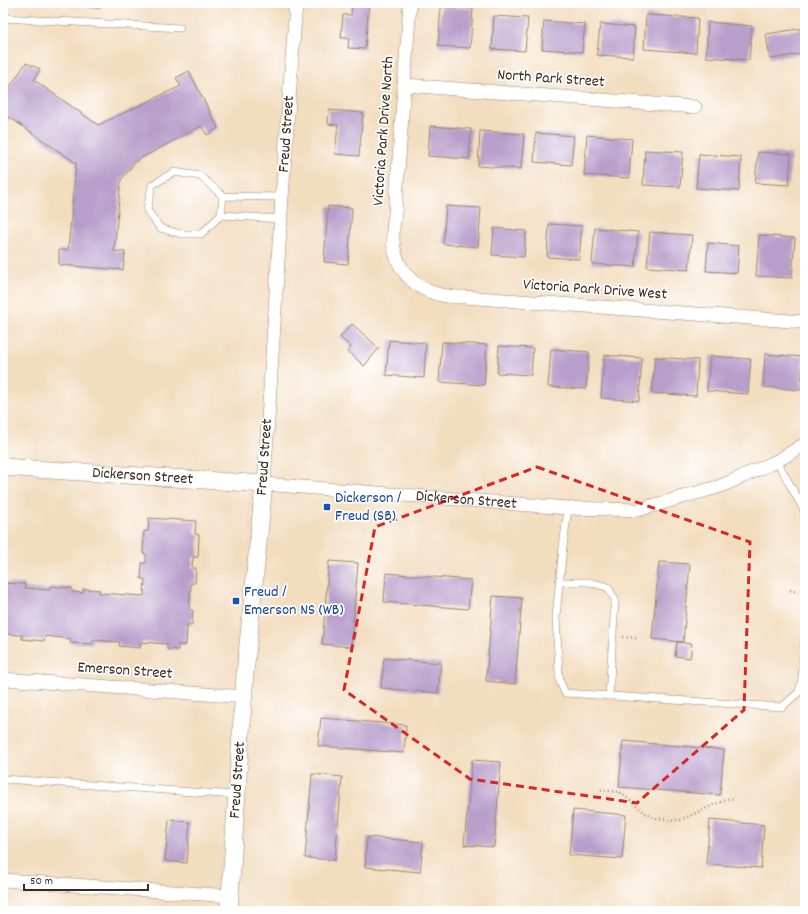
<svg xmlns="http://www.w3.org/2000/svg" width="808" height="914" viewBox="0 0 808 914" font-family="Dekko,sans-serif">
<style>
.building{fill:#b79ecb}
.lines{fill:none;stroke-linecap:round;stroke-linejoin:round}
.service-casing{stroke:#97846e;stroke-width:8}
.minor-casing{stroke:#97846e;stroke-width:14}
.tertiary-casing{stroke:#97846e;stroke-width:18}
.path{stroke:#97846e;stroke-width:2.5;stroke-dasharray:1 3;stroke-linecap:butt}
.service{stroke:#fff;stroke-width:7}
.minor{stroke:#fff;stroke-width:13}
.tertiary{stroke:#fff;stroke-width:17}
.marked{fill:none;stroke:#d62828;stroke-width:3;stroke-dasharray:8 5;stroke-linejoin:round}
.transit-dot{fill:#1a4fb4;stroke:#fff;stroke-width:1.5}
.labels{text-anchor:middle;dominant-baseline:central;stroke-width:3.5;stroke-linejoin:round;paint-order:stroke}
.street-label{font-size:16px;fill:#3b2a1e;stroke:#fff}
.transit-label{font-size:16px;fill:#164399;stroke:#fff;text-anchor:start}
</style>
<rect width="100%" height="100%" fill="#fff"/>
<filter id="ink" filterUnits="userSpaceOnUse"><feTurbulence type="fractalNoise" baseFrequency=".025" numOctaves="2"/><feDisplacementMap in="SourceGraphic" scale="8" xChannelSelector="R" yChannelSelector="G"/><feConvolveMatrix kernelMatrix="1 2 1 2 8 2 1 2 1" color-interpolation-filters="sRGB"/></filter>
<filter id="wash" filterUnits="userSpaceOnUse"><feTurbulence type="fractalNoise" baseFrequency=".012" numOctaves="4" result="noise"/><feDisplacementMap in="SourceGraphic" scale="16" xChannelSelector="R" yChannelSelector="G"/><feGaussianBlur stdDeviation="0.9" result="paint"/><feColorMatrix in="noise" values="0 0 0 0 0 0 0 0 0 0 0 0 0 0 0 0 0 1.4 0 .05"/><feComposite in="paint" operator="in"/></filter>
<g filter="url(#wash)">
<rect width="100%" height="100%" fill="#f3ddbf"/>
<g id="blocks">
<g class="building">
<path d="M57 3H101L100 8 57 4Z"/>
<path d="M352 3H369L365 49 348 48 349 38H341L343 15H351Z"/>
<path d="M441 7 473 9 470 48 438 46Z"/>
<path d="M646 15 698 18 696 53 644 49Z"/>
<path d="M494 16 528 18 525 51 492 49Z"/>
<path d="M544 21 585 24 582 52 542 49Z"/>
<path d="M708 22 752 26 749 60 706 57Z"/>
<path d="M600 24 635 27 633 57 597 55Z"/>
<path d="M805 28V53L770 59 766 34Z"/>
<path d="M26 63 40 69 34 80 98 125 181 86 176 78 189 71 218 128 207 135 201 126 136 161 121 180 114 251 125 252 123 270 59 265V250H68L76 163 9 117 4 126 3 125V97Z"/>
<path d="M329 110 363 113 359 156 335 154 338 125 328 124Z"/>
<path d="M430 126 471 129 469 159 428 156Z"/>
<path d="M480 131 524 134 521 169 478 166Z"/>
<path d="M536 133 574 136 571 165 534 162Z"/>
<path d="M587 135 632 139 629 178 584 175Z"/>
<path d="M645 150 683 152 680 187 643 185Z"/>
<path d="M758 152 791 154 789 185 755 183Z"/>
<path d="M699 154 741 157 739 191 696 188Z"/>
<path d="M328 206 352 208 348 264 324 262Z"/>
<path d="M446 206 481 208 478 247 443 244Z"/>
<path d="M549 224 582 226 579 259 547 257Z"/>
<path d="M494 228 526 231 524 257 492 255Z"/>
<path d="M595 228 638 232 635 267 592 264Z"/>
<path d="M650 232 692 235 689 270 647 267Z"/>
<path d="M759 235 795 238 792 278 756 276Z"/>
<path d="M708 243 739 246 737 273 706 271Z"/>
<path d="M352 324 379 348 364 366 348 351 351 347 340 337Z"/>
<path d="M389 340 426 343 424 378 386 375Z"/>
<path d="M442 342 487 345 484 385 439 382Z"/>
<path d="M499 346 533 348 531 375 497 373Z"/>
<path d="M551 349 589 352 586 389 548 387Z"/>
<path d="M765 354 803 357 801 390 763 387Z"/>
<path d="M604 355 642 358 639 401 601 398Z"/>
<path d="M710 356 751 359 748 394 707 391Z"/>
<path d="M655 357 698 360 696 396 652 393Z"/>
<path d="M149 518 196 521 195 534 199 535 198 557H193L192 568H196L195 583H191L189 610H193L192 625H187L186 645H178V650L167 649V644L141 642 140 648 119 646 120 642 93 640 92 644 70 643 71 639 45 636 44 641 22 639V635L3 634V583L25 584V588L50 590V586L72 588V592L83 593V589L100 590 99 593 144 596 145 579H141L142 563H146V554L143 553 144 531H148Z"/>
<path d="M329 561 358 563 351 647 322 644Z"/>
<path d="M659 562 690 564 683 642 652 639Z"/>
<path d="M386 573 471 580 468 609 384 602Z"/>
<path d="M493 596 522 598 515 684 486 681Z"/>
<path d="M677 642 692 644 690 658 675 656Z"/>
<path d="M384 658 441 663 438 693 381 688Z"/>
<path d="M321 718 406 725 404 753 318 746Z"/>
<path d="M623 741 724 750 720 795 619 787Z"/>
<path d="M472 760 501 762 494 847 464 845Z"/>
<path d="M312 774 342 777 335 860 305 858Z"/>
<path d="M573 810 626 815 622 859 569 855Z"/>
<path d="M169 820 190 822 187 863 165 861Z"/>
<path d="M710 820 764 825 761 868 706 864Z"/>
<path d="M367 837 423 842 420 872 365 867Z"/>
</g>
</g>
</g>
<g filter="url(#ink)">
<use href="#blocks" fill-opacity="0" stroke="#97846e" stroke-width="1"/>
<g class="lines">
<defs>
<g id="service">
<path d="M3 18 180 28"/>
<path d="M223 196 221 215 201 234H181L160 228 147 210 152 185 174 172 200 176 223 196 282 197"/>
<path d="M221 215 280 219"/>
<path d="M777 461 805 512"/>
<path d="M568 508 563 547 556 617 559 673 560 682 565 693 782 707 799 692 802 678 805 636"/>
<path d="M559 582H588L608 587 615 600 609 696"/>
<path d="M3 779 237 795"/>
</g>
<g id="minor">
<path id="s1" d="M296 3 282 197 264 484 568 508 638 510 721 486 777 461 805 444"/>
<path d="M410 3 395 214C385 264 412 298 464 297L805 322"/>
<path d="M404 85 695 107"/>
<path d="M3 679 245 697"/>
<path d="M3 880 230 896"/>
</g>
<g id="tertiary">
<path id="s2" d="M3 467 264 484 245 674 229 911"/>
</g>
</defs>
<use href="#service" class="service-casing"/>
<use href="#minor" class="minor-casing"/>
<use href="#tertiary" class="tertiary-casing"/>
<g class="path">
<path d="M790 590 798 592"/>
<path d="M623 637 636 638"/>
<path d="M601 790 620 792 644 812 654 818 680 820 727 799H733"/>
</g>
<use href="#service" class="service"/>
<use href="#minor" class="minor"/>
<use href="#tertiary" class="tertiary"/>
</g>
</g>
<path class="marked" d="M537 467 750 542 744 710 637 803 470 779 344 690 375 527Z"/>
<g class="transit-dot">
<rect x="323" y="503" width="8" height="8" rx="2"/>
<rect x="232" y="597" width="8" height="8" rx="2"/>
</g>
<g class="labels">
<g class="street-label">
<text transform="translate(551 79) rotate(4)">North Park Street</text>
<text transform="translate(384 131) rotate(-86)">Victoria Park Drive North</text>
<text transform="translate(287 134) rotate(-86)">Freud Street</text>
<text transform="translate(595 290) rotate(4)">Victoria Park Drive West</text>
<text transform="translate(265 457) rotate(-86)">Freud Street</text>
<text stroke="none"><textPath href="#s2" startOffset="140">Dickerson Street</textPath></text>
<text stroke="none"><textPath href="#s1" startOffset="685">Dickerson Street</textPath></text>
<text transform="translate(125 671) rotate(4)">Emerson Street</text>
<text transform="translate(238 780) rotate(-86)">Freud Street</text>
</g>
<g class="transit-label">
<text x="335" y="498">Dickerson /<tspan x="335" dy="18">Freud (SB)</tspan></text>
<text x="244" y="592">Freud /<tspan x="244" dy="18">Emerson NS (WB)</tspan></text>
</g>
</g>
<rect width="808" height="914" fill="none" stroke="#fff" stroke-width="16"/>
<path d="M24 884v6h124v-6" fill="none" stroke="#3b2a1e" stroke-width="2"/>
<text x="30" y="884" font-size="12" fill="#3b2a1e" stroke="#ffffff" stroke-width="3" paint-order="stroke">50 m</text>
</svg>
